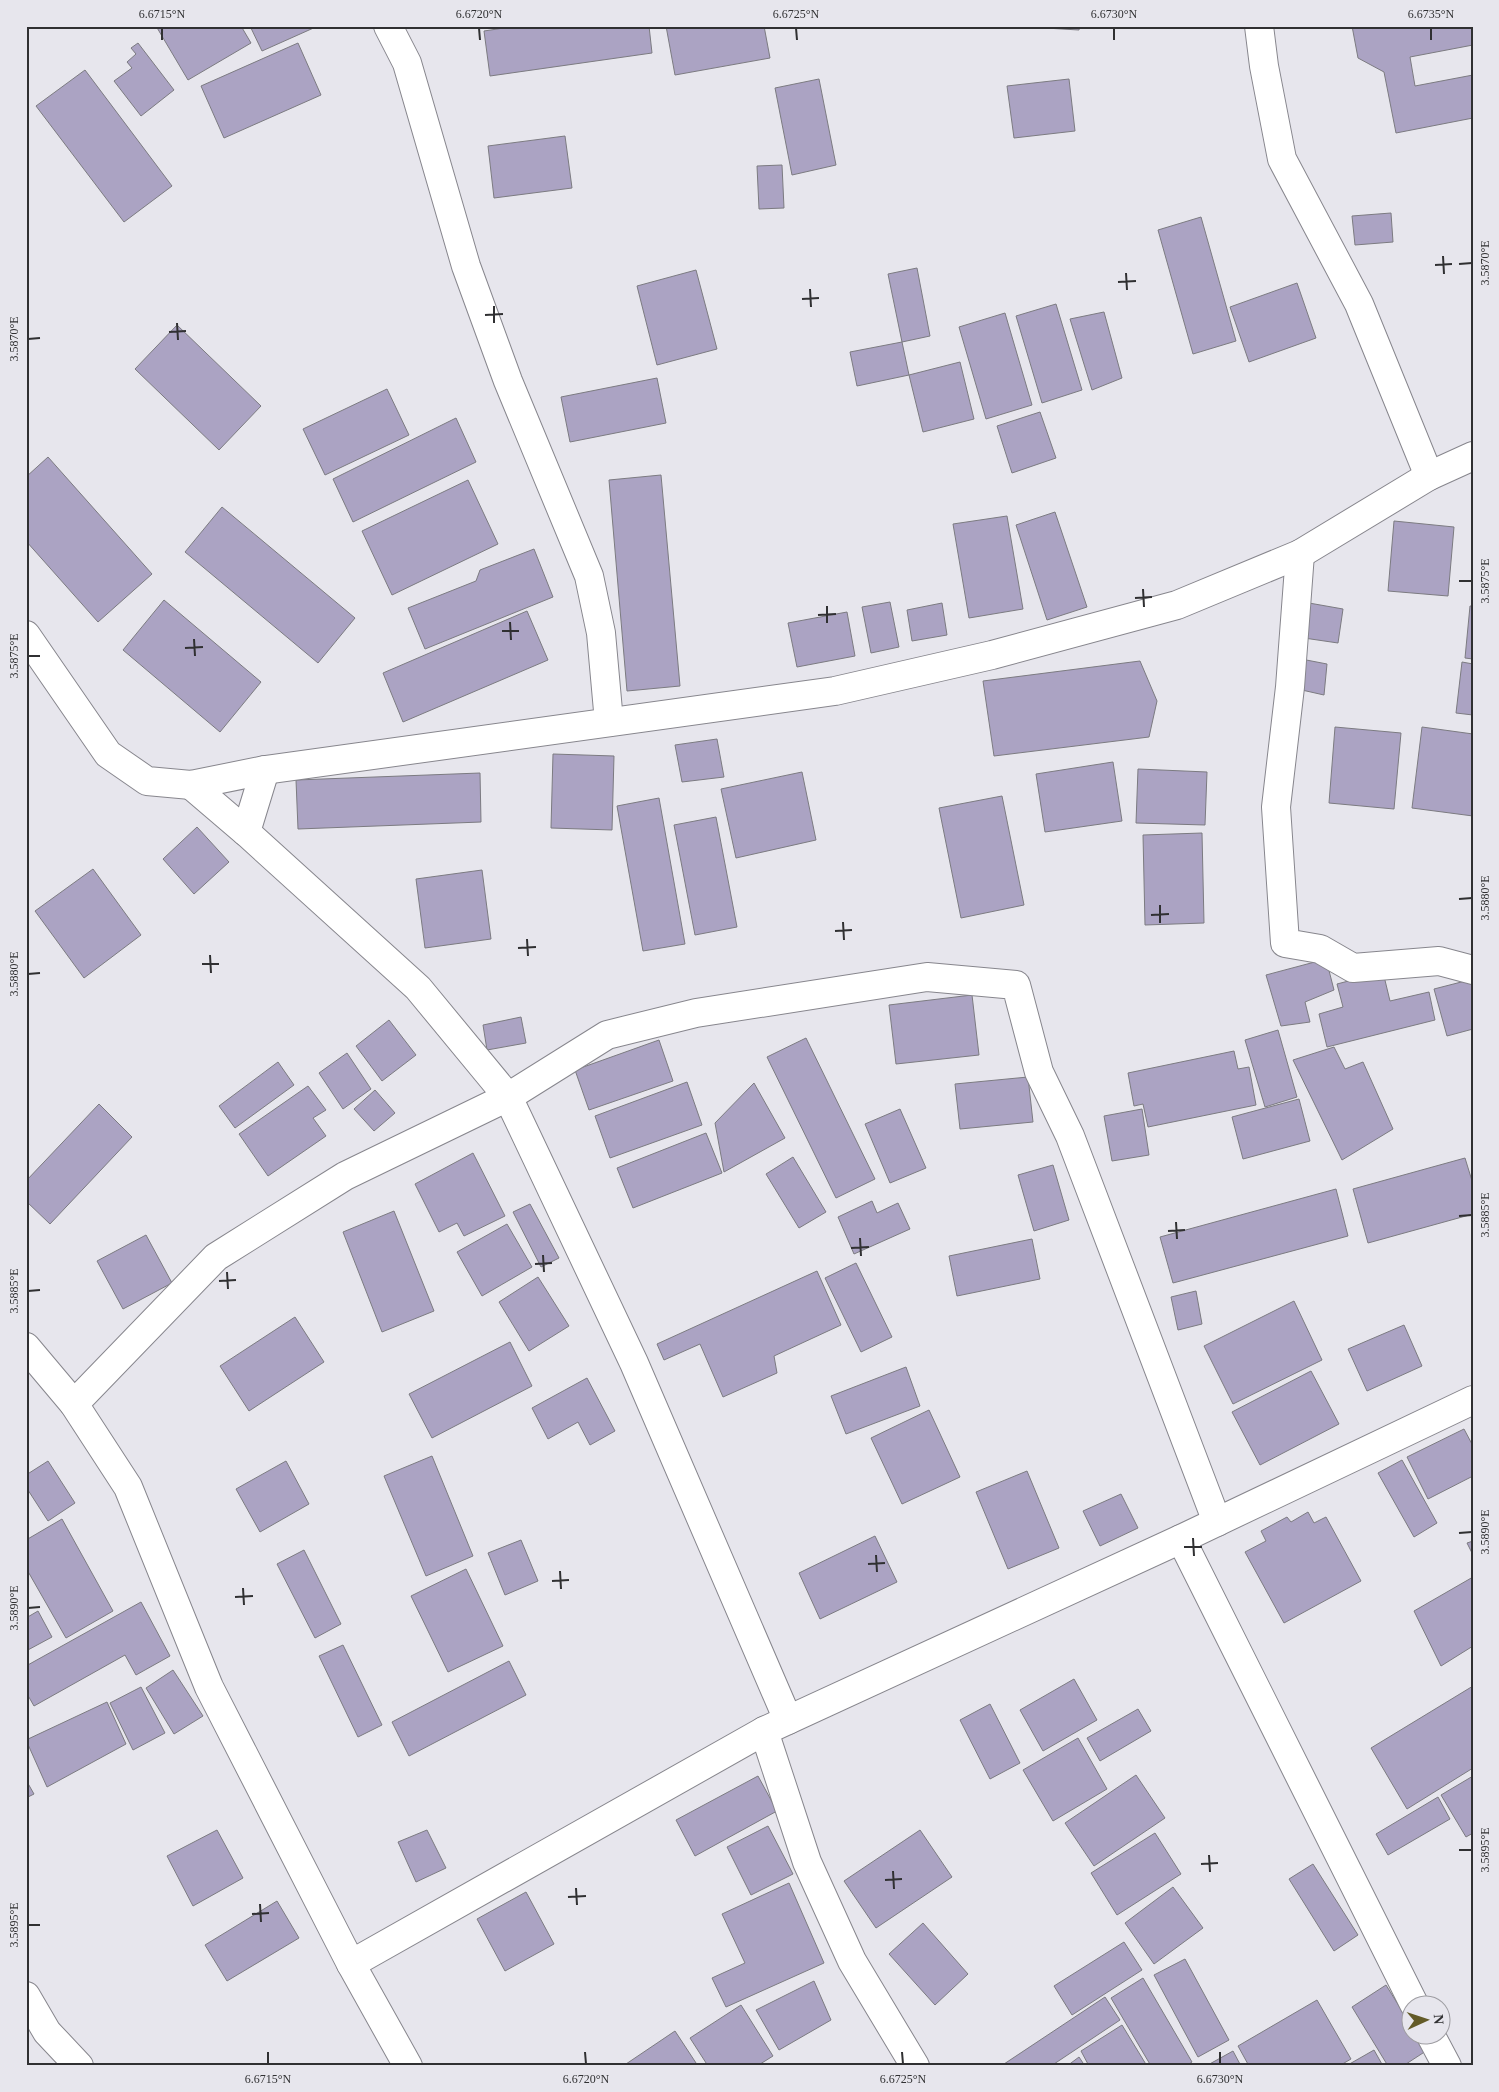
<svg xmlns="http://www.w3.org/2000/svg" width="1499" height="2092" viewBox="0 0 1499 2092" font-family="'Times New Roman',serif">
<style>
.building{fill:#aba3c3;stroke:#7c7b81}
.lines{fill:none;stroke-linecap:round;stroke-linejoin:round}
.minor-casing{stroke:#87868d;stroke-width:30}
.minor{stroke:#fff;stroke-width:28}
.ticks{fill:none;stroke:#303032;stroke-width:2}
.neatline{fill:none;stroke:#303032;stroke-width:2}
.ticks-label{font-size:12px;text-anchor:middle;fill:#303032}
</style>
<rect width="100%" height="100%" fill="#e7e6ed"/>
<g class="building">
<path d="M156 26H241L251 43 188 80Z"/>
<path d="M250 26H318L262 51Z"/>
<path d="M517 26H649L652 53 490 76 484 31Z"/>
<path d="M666 26H764L770 58 675 75Z"/>
<path d="M1011 26H1080L1079 30Z"/>
<path d="M1352 26H1473V45L1410 57 1415 86 1473 75V118L1396 133 1384 72 1358 58Z"/>
<path d="M138 43 174 90 141 116 114 81 132 68 127 62 136 54 131 48Z"/>
<path d="M298 43 321 95 224 138 201 86Z"/>
<path d="M85 70 172 186 124 222 36 106Z"/>
<path d="M819 79 836 165 792 175 775 88Z"/>
<path d="M1069 79 1075 131 1014 138 1007 86Z"/>
<path d="M565 136 572 188 494 198 488 146Z"/>
<path d="M782 165 784 208 759 209 757 166Z"/>
<path d="M1391 213 1393 242 1355 245 1352 216Z"/>
<path d="M1201 217 1236 341 1193 354 1158 230Z"/>
<path d="M917 268 930 336 902 342 888 274Z"/>
<path d="M696 270 717 349 657 365 637 286Z"/>
<path d="M1297 283 1316 338 1249 362 1230 307Z"/>
<path d="M1056 304 1082 390 1042 403 1016 316Z"/>
<path d="M1104 312 1122 378 1092 390 1070 319Z"/>
<path d="M1005 313 1032 405 986 419 959 327Z"/>
<path d="M177 325 261 406 219 450 135 369Z"/>
<path d="M902 342 909 375 857 386 850 352Z"/>
<path d="M960 362 974 419 923 432 909 375Z"/>
<path d="M657 378 666 423 570 442 561 397Z"/>
<path d="M387 389 409 435 325 475 303 429Z"/>
<path d="M1040 412 1056 458 1012 473 997 426Z"/>
<path d="M456 418 476 462 353 522 333 479Z"/>
<path d="M48 457 152 574 98 622 26 541V477Z"/>
<path d="M661 475 680 686 627 691 609 480Z"/>
<path d="M468 480 498 544 392 595 362 531Z"/>
<path d="M222 507 355 618 318 663 185 552Z"/>
<path d="M1055 512 1087 607 1047 620 1016 525Z"/>
<path d="M1007 516 1023 609 969 618 953 524Z"/>
<path d="M1394 521 1454 527 1448 596 1388 591Z"/>
<path d="M534 549 553 597 425 649 408 608 476 581 480 570Z"/>
<path d="M164 600 261 682 220 732 123 650Z"/>
<path d="M890 602 899 647 871 653 862 607Z"/>
<path d="M942 603 947 635 912 641 907 610Z"/>
<path d="M1309 603 1343 609 1338 643 1304 638Z"/>
<path d="M1470 606H1473V659L1465 658Z"/>
<path d="M527 611 548 660 403 722 383 673Z"/>
<path d="M847 612 855 656 797 667 788 623Z"/>
<path d="M1296 658 1327 664 1324 695 1293 688Z"/>
<path d="M1140 661 1157 701 1149 737 994 756 983 681Z"/>
<path d="M1462 662 1473 664V715L1456 713Z"/>
<path d="M1335 727 1401 733 1394 809 1329 803Z"/>
<path d="M1422 727 1473 734V816L1412 808Z"/>
<path d="M717 739 724 777 682 782 675 745Z"/>
<path d="M553 754 614 756 612 830 551 828Z"/>
<path d="M1113 762 1122 821 1045 832 1036 774Z"/>
<path d="M1138 769 1207 772 1205 825 1136 823Z"/>
<path d="M802 772 816 840 736 858 721 789Z"/>
<path d="M480 773 481 822 298 829 296 780Z"/>
<path d="M1002 796 1024 905 961 918 939 808Z"/>
<path d="M659 798 685 944 643 951 617 806Z"/>
<path d="M716 817 737 927 695 935 674 825Z"/>
<path d="M197 827 229 862 194 894 163 859Z"/>
<path d="M1202 833 1204 923 1145 925 1143 835Z"/>
<path d="M93 869 141 935 84 978 35 911Z"/>
<path d="M482 870 491 939 425 948 416 879Z"/>
<path d="M1326 959 1334 990 1305 1002 1310 1022 1281 1026 1266 975Z"/>
<path d="M1383 972 1390 1001 1429 992 1435 1020 1327 1047 1319 1014 1343 1007 1337 984Z"/>
<path d="M1473 979V1029L1447 1036 1434 989Z"/>
<path d="M972 995 979 1055 896 1064 889 1005Z"/>
<path d="M521 1017 526 1043 487 1050 483 1025Z"/>
<path d="M389 1020 416 1055 382 1081 356 1046Z"/>
<path d="M1278 1030 1297 1097 1265 1107 1245 1040Z"/>
<path d="M806 1038 875 1179 836 1198 767 1057Z"/>
<path d="M659 1040 673 1081 589 1110 575 1070Z"/>
<path d="M1334 1047 1345 1069 1363 1062 1393 1129 1342 1160 1293 1060Z"/>
<path d="M1234 1051 1238 1069 1249 1067 1256 1105 1148 1127 1143 1104 1134 1106 1128 1073Z"/>
<path d="M347 1053 371 1089 343 1109 319 1073Z"/>
<path d="M278 1062 294 1085 235 1128 219 1106Z"/>
<path d="M1028 1077 1033 1122 960 1129 955 1084Z"/>
<path d="M687 1082 702 1125 610 1158 595 1116Z"/>
<path d="M754 1083 785 1138 724 1172 715 1123Z"/>
<path d="M308 1086 326 1110 313 1118 326 1136 268 1176 239 1134Z"/>
<path d="M375 1090 395 1113 374 1131 354 1109Z"/>
<path d="M1299 1099 1310 1141 1243 1159 1232 1117Z"/>
<path d="M99 1104 132 1137 50 1224 26 1201V1181Z"/>
<path d="M900 1109 926 1168 890 1183 865 1124Z"/>
<path d="M1142 1109 1149 1155 1112 1161 1104 1116Z"/>
<path d="M706 1133 722 1173 633 1208 617 1168Z"/>
<path d="M473 1153 505 1216 464 1236 457 1223 439 1232 415 1184Z"/>
<path d="M793 1157 826 1212 799 1228 766 1174Z"/>
<path d="M1465 1158 1473 1184V1214L1368 1243 1353 1189Z"/>
<path d="M1053 1165 1069 1220 1034 1231 1018 1175Z"/>
<path d="M1336 1189 1348 1236 1173 1283 1160 1237Z"/>
<path d="M872 1201 877 1213 898 1203 910 1229 854 1254 838 1217Z"/>
<path d="M530 1204 559 1258 541 1267 513 1212Z"/>
<path d="M394 1211 434 1311 382 1332 343 1232Z"/>
<path d="M507 1224 532 1267 482 1296 457 1252Z"/>
<path d="M146 1235 172 1283 123 1309 97 1261Z"/>
<path d="M1032 1239 1040 1279 957 1296 949 1256Z"/>
<path d="M856 1263 892 1337 861 1352 825 1278Z"/>
<path d="M817 1271 841 1325 774 1356 777 1373 723 1397 700 1344 664 1360 657 1344Z"/>
<path d="M538 1277 569 1326 529 1351 499 1302Z"/>
<path d="M1196 1291 1202 1324 1178 1330 1171 1297Z"/>
<path d="M1294 1301 1322 1360 1233 1404 1204 1346Z"/>
<path d="M295 1317 324 1362 249 1411 220 1366Z"/>
<path d="M1404 1325 1422 1366 1367 1391 1348 1349Z"/>
<path d="M510 1342 532 1386 432 1438 409 1394Z"/>
<path d="M906 1367 920 1406 846 1434 831 1396Z"/>
<path d="M1311 1371 1339 1424 1260 1465 1232 1412Z"/>
<path d="M587 1378 615 1431 590 1445 578 1422 548 1439 532 1408Z"/>
<path d="M929 1410 960 1477 902 1504 871 1438Z"/>
<path d="M1464 1429 1473 1446V1476L1428 1499 1407 1457Z"/>
<path d="M432 1456 473 1556 426 1576 384 1476Z"/>
<path d="M1402 1460 1437 1523 1414 1537 1378 1473Z"/>
<path d="M48 1461 75 1503 48 1521 26 1487V1475Z"/>
<path d="M286 1461 309 1504 260 1532 236 1489Z"/>
<path d="M1027 1471 1059 1548 1008 1569 976 1492Z"/>
<path d="M1121 1494 1138 1528 1100 1546 1083 1511Z"/>
<path d="M1308 1512 1314 1523 1326 1517 1361 1581 1284 1623 1245 1552 1266 1541 1261 1531 1287 1517 1291 1522Z"/>
<path d="M62 1519 113 1611 66 1638 26 1568V1540Z"/>
<path d="M875 1536 897 1582 820 1619 799 1573Z"/>
<path d="M521 1540 538 1581 505 1595 488 1553Z"/>
<path d="M1473 1541V1555L1467 1543Z"/>
<path d="M304 1550 341 1624 315 1638 277 1564Z"/>
<path d="M466 1569 503 1646 448 1672 411 1596Z"/>
<path d="M1473 1577V1646L1441 1666 1414 1611Z"/>
<path d="M141 1602 170 1656 136 1675 125 1655 34 1706 26 1692V1666Z"/>
<path d="M38 1611 52 1637 26 1651V1618Z"/>
<path d="M343 1645 382 1725 358 1737 319 1656Z"/>
<path d="M509 1661 526 1695 409 1756 392 1722Z"/>
<path d="M173 1670 203 1716 174 1734 146 1688Z"/>
<path d="M1074 1679 1097 1720 1043 1751 1020 1710Z"/>
<path d="M1473 1686V1768L1407 1809 1371 1748Z"/>
<path d="M141 1687 165 1733 133 1750 110 1703Z"/>
<path d="M107 1702 126 1744 47 1787 26 1740Z"/>
<path d="M990 1704 1020 1763 990 1779 960 1720Z"/>
<path d="M1138 1709 1151 1731 1100 1761 1087 1738Z"/>
<path d="M1078 1738 1107 1789 1053 1821 1023 1770Z"/>
<path d="M1136 1775 1165 1818 1094 1866 1065 1823Z"/>
<path d="M758 1776 777 1811 695 1856 676 1820Z"/>
<path d="M1473 1776V1833L1466 1837 1441 1795Z"/>
<path d="M26 1780 34 1794 26 1798Z"/>
<path d="M1438 1797 1450 1819 1388 1855 1376 1834Z"/>
<path d="M768 1826 793 1874 751 1895 727 1847Z"/>
<path d="M217 1830 243 1878 193 1906 167 1856Z"/>
<path d="M427 1830 446 1868 416 1882 398 1842Z"/>
<path d="M920 1830 952 1877 876 1928 844 1881Z"/>
<path d="M1155 1833 1181 1874 1117 1915 1091 1873Z"/>
<path d="M1313 1864 1358 1935 1334 1951 1289 1879Z"/>
<path d="M789 1883 824 1963 726 2007 712 1978 745 1963 722 1914Z"/>
<path d="M1173 1887 1203 1928 1154 1964 1125 1923Z"/>
<path d="M526 1892 554 1944 505 1971 477 1919Z"/>
<path d="M277 1901 299 1938 227 1981 205 1945Z"/>
<path d="M923 1923 968 1974 935 2005 889 1954Z"/>
<path d="M1124 1942 1142 1970 1072 2015 1054 1986Z"/>
<path d="M1185 1959 1229 2040 1198 2057 1154 1975Z"/>
<path d="M1143 1978 1192 2062 1186 2066H1151L1111 1998Z"/>
<path d="M814 1981 831 2020 779 2050 756 2010Z"/>
<path d="M1386 1985 1412 2027V2034H1416L1426 2051 1403 2066H1388L1352 2007Z"/>
<path d="M1105 1997 1120 2020 1051 2066H1001Z"/>
<path d="M1317 2000 1351 2059 1339 2066H1249L1238 2046Z"/>
<path d="M741 2005 773 2056 757 2066H708L690 2038Z"/>
<path d="M1122 2025 1147 2066H1089L1081 2051Z"/>
<path d="M675 2031 698 2066H628L626 2064Z"/>
<path d="M1374 2050 1383 2066H1346Z"/>
<path d="M1233 2051 1241 2066H1206Z"/>
<path d="M1079 2057 1085 2066H1067Z"/>
</g>
<g class="lines">
<defs>
<g id="minor">
<path d="M388 26 407 63 466 266 508 381 589 576 601 633 609 722"/>
<path d="M1259 26 1264 66 1282 159 1359 304 1429 476"/>
<path d="M1300 554 1290 687 1276 807 1285 943 1320 949 1353 968 1439 961 1473 970"/>
<path d="M26 635 108 754 147 781 191 785 265 770 835 691 992 655 1177 605 1300 554 1429 476 1473 456"/>
<path d="M191 785 246 832 418 988 508 1097 634 1363 788 1720"/>
<path d="M246 832 265 770"/>
<path d="M26 1347 74 1404 128 1487 209 1687 351 1964 408 2066"/>
<path d="M74 1404 216 1257 345 1176 508 1097 607 1035 696 1013 927 977 1016 985 1039 1072 1070 1136 1217 1522"/>
<path d="M1181 1539 1414 2004"/>
<path d="M764 1731 807 1862 852 1961 915 2066"/>
<path d="M351 1964 764 1731 1181 1539 1473 1400"/>
<path d="M26 1996 47 2032 79 2066"/>
<path d="M1430 2034 1447 2066"/>
</g>
</defs>
<use href="#minor" class="minor-casing"/>
<use href="#minor" class="minor"/>
</g>
<path class="ticks" d="M162 28V40M479 28 480 40M796 28 797 40M1114 28V40M1431 28V40M1443 256 1444 274M1459 264 1472 263M1435 265 1452 264M1126 273 1127 290M1118 282 1136 281M810 289 811 307M802 299 819 298M494 306V323M485 315 503 314M177 323 178 340M169 332 186 331M28 339 40 338M1459 581H1472M1143 589 1144 607M1135 598 1152 597M827 606V623M818 615 836 614M510 622 511 640M502 631H519M194 639 195 656M185 648 203 647M28 656H40M1459 899 1472 898M1160 905V923M1151 915 1169 914M843 922 844 940M835 931 852 930M527 939 528 956M518 948 536 947M210 955 211 973M202 964H219M28 974 40 973M1459 1216 1472 1215M1176 1222 1177 1239M1168 1231 1185 1230M860 1238 861 1256M851 1248 869 1247M543 1255 544 1272M535 1264 552 1263M227 1272 228 1289M219 1281 236 1280M28 1291 40 1290M1459 1533 1472 1532M1193 1538 1194 1556M1184 1547H1202M876 1555 877 1572M868 1564 885 1563M560 1571 561 1589M552 1581 569 1580M243 1588 244 1605M235 1597 253 1596M28 1608 40 1607M1459 1850H1472M1209 1855 1210 1872M1201 1864 1218 1863M893 1871 894 1889M885 1880 902 1879M576 1888 577 1905M568 1897 586 1896M260 1904 261 1922M252 1914 269 1913M28 1925H40M268 2052V2064M585 2052 586 2064M902 2052 903 2064M1220 2052V2064"/>
<rect width="1499" height="2092" fill="none" stroke="#e7e6ed" stroke-width="55"/>
<g transform="translate(1426 2020) rotate(87)"><circle r="24" fill="#e7e6ed" stroke="#9e9da2"/>
<path d="M0-4L9 19L0 12L-9 19Z" fill="#635b28"/>
<text y="-8" font-size="14" font-weight="bold" text-anchor="middle" fill="#303032">N</text>
</g>
<rect x="28" y="28" width="1444" height="2036" class="neatline"/>
<g class="ticks-label">
<text x="162" y="18">6.6715°N</text>
<text x="479" y="18">6.6720°N</text>
<text x="796" y="18">6.6725°N</text>
<text x="1114" y="18">6.6730°N</text>
<text x="1431" y="18">6.6735°N</text>
<text transform="translate(1485 263) rotate(-90)" y="4">3.5870°E</text>
<text transform="translate(14 339) rotate(-90)" y="4">3.5870°E</text>
<text transform="translate(1485 581) rotate(-90)" y="4">3.5875°E</text>
<text transform="translate(14 656) rotate(-90)" y="4">3.5875°E</text>
<text transform="translate(1485 898) rotate(-90)" y="4">3.5880°E</text>
<text transform="translate(14 974) rotate(-90)" y="4">3.5880°E</text>
<text transform="translate(1485 1215) rotate(-90)" y="4">3.5885°E</text>
<text transform="translate(14 1291) rotate(-90)" y="4">3.5885°E</text>
<text transform="translate(1485 1532) rotate(-90)" y="4">3.5890°E</text>
<text transform="translate(14 1608) rotate(-90)" y="4">3.5890°E</text>
<text transform="translate(1485 1850) rotate(-90)" y="4">3.5895°E</text>
<text transform="translate(14 1925) rotate(-90)" y="4">3.5895°E</text>
<text x="268" y="2083">6.6715°N</text>
<text x="586" y="2083">6.6720°N</text>
<text x="903" y="2083">6.6725°N</text>
<text x="1220" y="2083">6.6730°N</text>
</g>
</svg>
